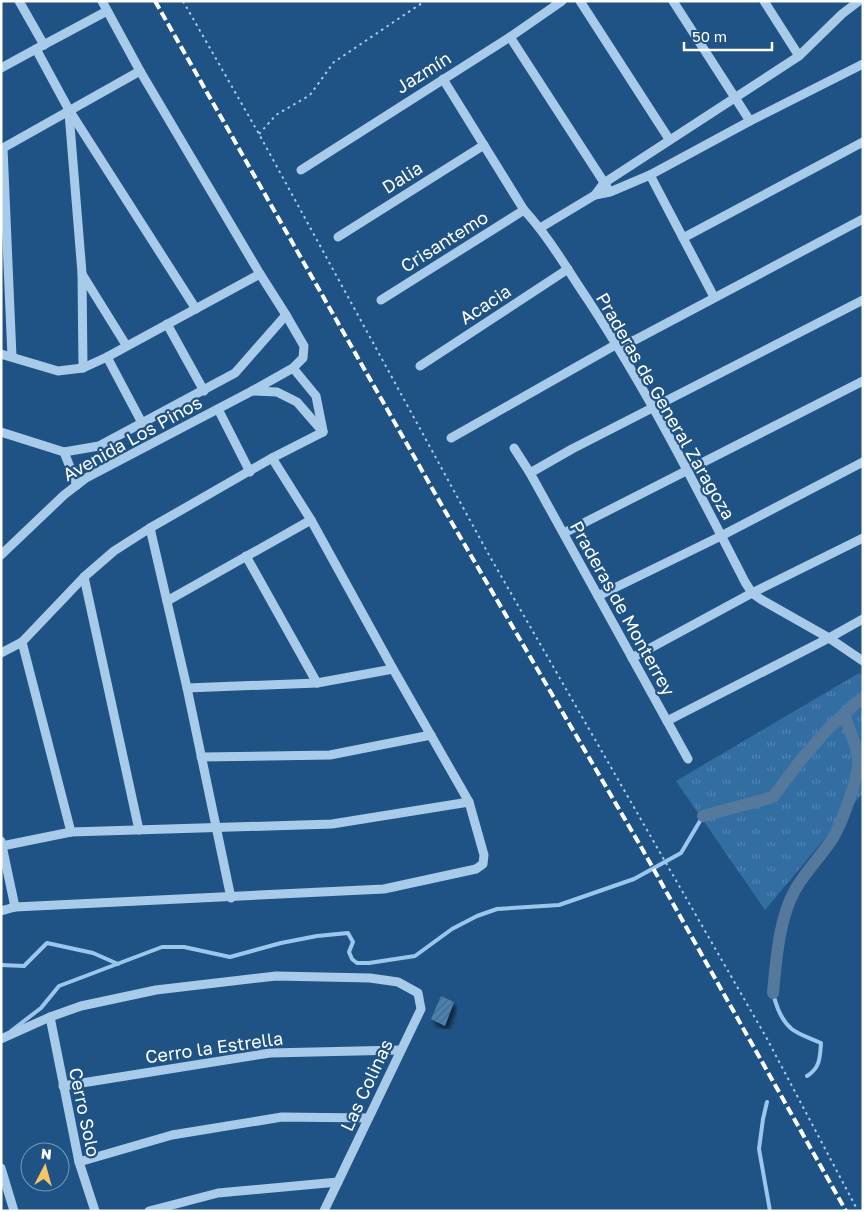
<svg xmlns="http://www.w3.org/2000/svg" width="864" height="1212" viewBox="0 0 864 1212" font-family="'Golos Text',sans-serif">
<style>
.grass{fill:url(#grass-tufts)}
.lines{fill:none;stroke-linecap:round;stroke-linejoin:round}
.stream{stroke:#9cc6eb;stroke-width:4}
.canal{stroke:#55799d;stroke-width:12}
.building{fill:url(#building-hatch);filter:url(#shadow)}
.path{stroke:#a8cbea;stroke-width:2;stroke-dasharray:2.5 4;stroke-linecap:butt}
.minor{stroke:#a8cbea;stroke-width:9}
.rail{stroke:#fff;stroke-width:4;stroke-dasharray:9 4;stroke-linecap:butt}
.labels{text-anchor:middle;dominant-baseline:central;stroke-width:4.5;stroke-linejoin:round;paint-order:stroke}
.street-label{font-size:18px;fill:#fff;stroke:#1f5386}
</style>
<defs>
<pattern id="grass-tufts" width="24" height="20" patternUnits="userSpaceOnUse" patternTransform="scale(1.25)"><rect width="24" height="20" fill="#336ea3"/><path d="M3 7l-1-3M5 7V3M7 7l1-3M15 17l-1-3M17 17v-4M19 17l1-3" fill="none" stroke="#5284b1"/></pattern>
<pattern id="building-hatch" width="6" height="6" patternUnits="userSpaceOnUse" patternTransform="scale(1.25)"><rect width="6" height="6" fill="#4c80b0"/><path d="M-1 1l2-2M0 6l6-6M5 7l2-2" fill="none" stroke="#4c6983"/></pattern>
<filter id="shadow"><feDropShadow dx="3" dy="5" stdDeviation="2.5" flood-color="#0009"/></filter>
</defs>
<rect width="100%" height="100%" fill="#1f5386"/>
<path class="grass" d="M859 673 863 676V793L765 910 676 781Z"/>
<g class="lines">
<g class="stream">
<path d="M1 965 24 966 47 943 93 953 118 964"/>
<path d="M773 993C774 999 776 1003 778 1009 788 1033 799 1033 821 1043 820 1058 820 1068 807 1076"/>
<path d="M11 1031 41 1008 59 986 162 947H184L230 957 281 943 317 936 348 933 353 942 349 952 352 959 357 963H369L415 956 452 929 477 916 497 909 559 905 634 879 681 853 703 816"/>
<path d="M767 1102 763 1119 759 1149 770 1211"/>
</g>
<g class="canal">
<path d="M703 816 773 797 800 761 827 730 857 702 863 699"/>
<path d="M773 993C776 961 779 918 795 890 805 872 820 857 831 841 841 826 860 775 858 758 856 743 849 729 844 715"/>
</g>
</g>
<path class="building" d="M441 996 454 1002 445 1026 431 1019Z"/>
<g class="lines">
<g class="path">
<path d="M183 1 259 134 489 555 766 1037 858 1211"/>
<path d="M259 134 276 115 310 95 334 62 425 1"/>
</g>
<g class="minor">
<path d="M19 1 44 45"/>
<path d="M580 1 669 139"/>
<path d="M673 1 750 121"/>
<path d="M764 1 799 56"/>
<path d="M510 37 607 187"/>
<path d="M36 49 107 11"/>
<path d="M1 68 36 49 69 110 196 309"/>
<path d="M443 79 524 210C549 237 567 269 588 300 647 390 696 486 745 582L752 593 762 600 829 638 863 661"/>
<path d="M69 113 82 273 83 368"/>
<path d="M3 148 12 357"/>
<path d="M1 149 140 71"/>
<path d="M301 170 510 37 562 1"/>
<path d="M650 175 714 297"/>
<path d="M595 195 604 183 799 56 842 14 859 1"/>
<path d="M540 228 595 195 610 192 650 175 750 121 863 64"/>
<path d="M338 237 484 145"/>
<path d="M683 238 863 142"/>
<path d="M82 274 126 345"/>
<path d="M381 300 524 210"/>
<path d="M167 324 204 391"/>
<path d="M1 354 58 371 83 368 107 357 260 274"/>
<path d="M107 357 142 423"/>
<path d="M420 366 568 269"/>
<path d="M293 368 316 396 323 431"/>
<path d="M252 391 277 392 297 402 323 432"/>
<path d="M218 409 250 472"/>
<path d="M1 432 64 452 99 446 235 373 286 315"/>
<path d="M451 438 617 344 635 340 863 219"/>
<path d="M514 448 530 473 688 759"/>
<path d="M64 452 77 485"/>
<path d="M530 473 572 449 863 300"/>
<path d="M150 528 187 688 231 898"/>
<path d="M564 533 863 381"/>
<path d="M1 555 64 495 86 478 252 391 293 368 303 358 304 346 286 315 260 274 140 71 102 1"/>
<path d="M246 556 317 683"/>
<path d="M84 577 139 830"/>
<path d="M598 596 721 536 863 462"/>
<path d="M167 601 311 520"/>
<path d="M22 642 71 832"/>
<path d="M1 653 22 642 84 577 114 551 150 528 272 458 323 432"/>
<path d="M632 658 752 593 863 538"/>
<path d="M187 688 317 683 393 669"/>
<path d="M667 721 829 638 863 619"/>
<path d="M201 757 330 755 431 735"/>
<path d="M1 841 15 907"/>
<path d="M2 846 71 832 332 824 469 802"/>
<path d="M1 911 15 907 384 889 476 869 483 864 484 855 469 802 393 669 311 520 272 458"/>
<path d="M50 1017 79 1162 95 1211"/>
<path d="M1 1039 50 1017 81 1006 156 990 276 976 370 978 398 982 418 993 421 1009 324 1211"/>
<path d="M63 1086 270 1053 401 1050"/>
<path d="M79 1162 172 1135 282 1117 368 1118"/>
<path d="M1 1168 14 1211"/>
<path d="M149 1211 218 1193 338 1182"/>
</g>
<path class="rail" d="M155 1 445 511 640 845 846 1211"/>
</g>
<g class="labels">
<g class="street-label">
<text transform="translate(423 72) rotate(-32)">Jazmín</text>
<text transform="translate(402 177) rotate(-32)">Dalia</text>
<text transform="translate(444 241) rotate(-32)">Crisantemo</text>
<text transform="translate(485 304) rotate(-33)">Acacia</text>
<text transform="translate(666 406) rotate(60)">Praderas de General Zaragoza</text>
<text transform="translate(132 438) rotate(-29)">Avenida Los Pinos</text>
<text transform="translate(623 608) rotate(61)">Praderas de Monterrey</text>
<text transform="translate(214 1047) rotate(-8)">Cerro la Estrella</text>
<text transform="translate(366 1085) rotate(-65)">Las Colinas</text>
<text transform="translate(85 1112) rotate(78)">Cerro Solo</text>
</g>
</g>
<rect width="864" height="1212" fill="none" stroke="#ffffff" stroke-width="5"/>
<g transform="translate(45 1167) rotate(6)"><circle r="24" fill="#1f5386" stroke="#7998b6"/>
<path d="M0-4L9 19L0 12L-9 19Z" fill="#f8c468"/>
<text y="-8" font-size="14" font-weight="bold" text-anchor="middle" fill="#ffffff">N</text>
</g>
<path d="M684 42v8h88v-8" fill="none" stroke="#ffffff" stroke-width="2.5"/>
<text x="692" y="42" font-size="15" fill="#ffffff" stroke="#1f5386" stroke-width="4" paint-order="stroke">50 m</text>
</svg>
